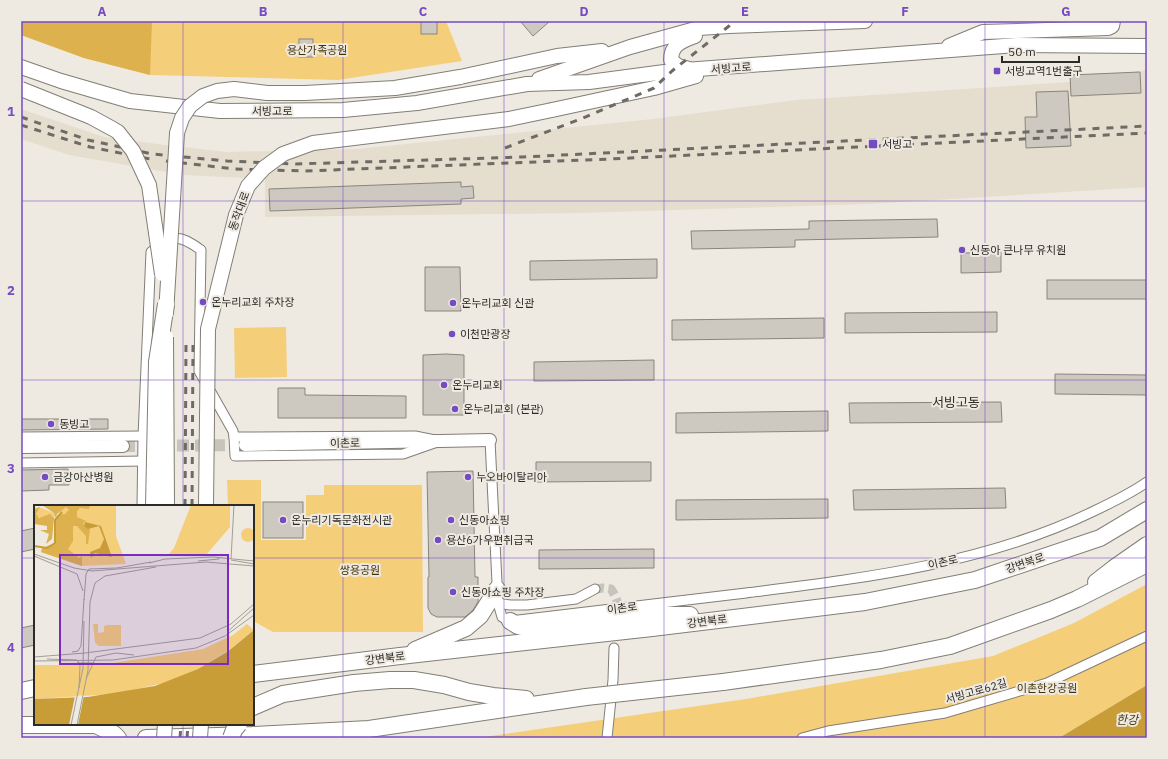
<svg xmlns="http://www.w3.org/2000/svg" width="1168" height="759" viewBox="0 0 1168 759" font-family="'IBM Plex Sans','Noto Sans KR',sans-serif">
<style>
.built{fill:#e5ddce}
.green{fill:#f5ce7a}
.forest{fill:#dcb14e}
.water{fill:#c89d38}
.building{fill:#cdc9c0;stroke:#89857d}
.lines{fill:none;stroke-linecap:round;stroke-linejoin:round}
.street-tunnel{stroke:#c7c4bc;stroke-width:9;stroke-dasharray:9 4.5;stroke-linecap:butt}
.secondary-tunnel{stroke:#c7c4bc;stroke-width:12;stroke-dasharray:12 6;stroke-linecap:butt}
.street-casing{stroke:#827e76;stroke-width:11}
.secondary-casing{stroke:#827e76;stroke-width:14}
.primary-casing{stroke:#827e76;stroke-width:16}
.highway-casing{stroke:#827e76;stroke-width:18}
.street{stroke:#fff;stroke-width:9}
.secondary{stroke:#fff;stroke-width:12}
.primary{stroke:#fff;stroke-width:14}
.highway{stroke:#fff;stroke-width:16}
.rail{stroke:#6e6b66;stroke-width:3;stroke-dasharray:7 7;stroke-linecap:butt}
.primary-bridge-casing{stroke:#827e76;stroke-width:16;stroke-linecap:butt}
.highway-bridge-casing{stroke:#827e76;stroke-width:18;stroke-linecap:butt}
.primary-bridge{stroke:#fff;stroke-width:14}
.highway-bridge{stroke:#fff;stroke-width:16}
.grid{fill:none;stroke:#744bc3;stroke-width:1;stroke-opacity:0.55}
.poi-dot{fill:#744bc3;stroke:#eeeae1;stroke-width:1.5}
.labels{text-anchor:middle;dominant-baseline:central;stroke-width:4;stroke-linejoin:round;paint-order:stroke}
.park-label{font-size:11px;fill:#443307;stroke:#eeeae1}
.street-label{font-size:11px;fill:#2d2b28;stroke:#eeeae1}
.poi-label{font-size:11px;fill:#2d2b28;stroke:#eeeae1;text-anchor:start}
.water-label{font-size:12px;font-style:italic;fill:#4a380e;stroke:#eeeae1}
.quarter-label{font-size:13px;fill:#312d27;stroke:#eeeae1}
.inset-river{fill:none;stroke:#c89d38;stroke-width:2}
.inset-road{fill:none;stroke:#a19e97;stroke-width:1}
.view{fill:#7b2cbf;fill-opacity:0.15;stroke:#7b2cbf;stroke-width:2}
.inset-edge{fill:none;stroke:#2d2b28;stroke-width:2}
.neatline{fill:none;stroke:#744bc3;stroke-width:1.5}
.grid-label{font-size:13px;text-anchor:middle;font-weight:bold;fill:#744bc3}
</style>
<rect width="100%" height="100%" fill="#eeeae1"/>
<path class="built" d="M1147 70V187L869 204 578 213 265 217V179L184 175 69 155 21 139V109L104 137 165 145 227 152 357 149 653 119 797 100 1069 82Z"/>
<g class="green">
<path d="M21 21H446L462 61 338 80 150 75 84 58 21 35Z"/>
<path d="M286 327 287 377 235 378 234 328Z"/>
<path d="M227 480H261V540H306V495H324V485H422L423 632H273L253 621V506H228Z"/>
<path d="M1147 584V685L1059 738H477L746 699 993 656 1074 623Z"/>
</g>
<path class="forest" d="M21 21H152L150 75 84 58 21 35Z"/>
<path class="water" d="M1147 685V738H1059Z"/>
<g class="building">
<rect x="421" y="21" width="16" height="13"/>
<path d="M520 21H550L533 36Z"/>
<rect x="299" y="39" width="14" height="18"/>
<path d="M1140 72 1141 93 1071 96 1070 75Z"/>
<path d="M1068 91 1071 146 1026 148 1025 117H1037L1036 92Z"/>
<path d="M461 182V187L473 186 474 198 461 199V204L270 211 269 189Z"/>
<path d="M937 219 938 237 795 240V247L692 249 691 231 809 229V221Z"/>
<path d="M1001 252V272L961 273V253Z"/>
<path d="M657 259V278L530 280V261Z"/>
<path d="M425 267H460L461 311H425Z"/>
<rect x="1047" y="280" width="100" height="19"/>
<path d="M997 312V332L845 333V313Z"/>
<path d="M824 318V338L672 340V320Z"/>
<path d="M446 354 464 355V415H423V355Z"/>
<path d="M654 360V380L534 381V362Z"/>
<path d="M1055 374 1147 375V395L1055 394Z"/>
<path d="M278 388H305V395L406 396V418H278Z"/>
<path d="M1001 402 1002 422 850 423 849 403Z"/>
<path d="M828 411V431L676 433V413Z"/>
<path d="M21 419H108V429L21 430Z"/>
<path d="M536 462H651V481L536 482Z"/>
<path d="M68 469 69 485H49V490L21 491V470Z"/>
<path d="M473 471 475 577H478V602L473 610 465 617H437L431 614 428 608V577H429L427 472Z"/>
<path d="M1005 488 1006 508 854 510 853 490Z"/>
<path d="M828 499V518L676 520V500Z"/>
<rect x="263" y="502" width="40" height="36"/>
<path d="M35 528V549L21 552V531Z"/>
<path d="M654 549V568L539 569V550Z"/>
<path d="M35 625V645L21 648V628Z"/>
</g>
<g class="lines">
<path class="street-tunnel" d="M595 589 603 588 611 589C617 598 619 604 618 615"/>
<path class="secondary-tunnel" d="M123 446 245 445"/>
<defs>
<g id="street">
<path d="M415 436 440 441 403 454 235 456 234 437Z"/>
<path d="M21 437 143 436"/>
<path d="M490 440 498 603 502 617 510 621C589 612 667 602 746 593 864 578 984 564 1092 512 1111 503 1130 494 1147 482"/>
<path d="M21 463 143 461"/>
<path d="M142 506 143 436 151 252C172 234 179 234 201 250L199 371 233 431 234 437"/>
<path d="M498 603 510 605H527L576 599 595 589"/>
<path d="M607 738 613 680 614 648"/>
<path d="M802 738 828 731 945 713 1047 683 1147 636"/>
</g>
<g id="secondary">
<path d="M245 445 490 440"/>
<path d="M21 447 123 446"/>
</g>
<g id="primary">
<path d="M949 46 983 32 1108 28 1112 26 1113 21"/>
<path d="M21 67 61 81 130 101 220 111 343 110 417 103 527 84 589 82 672 71 1017 45 1147 46"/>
<path d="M689 69 678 66 671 60C671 44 682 41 695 36"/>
<path d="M460 77 557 56 602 51"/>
<path d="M539 79 630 47 699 28 729 26 865 21"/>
<path d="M552 110 654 88 696 76"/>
</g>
<g id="highway">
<path d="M1096 582 1114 568 1147 545"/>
<path d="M510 621 518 626 531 629 647 615H690"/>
<path d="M415 650 466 628 480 616 497 589"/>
<path d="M253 674 400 656 652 628 865 602 975 580 1100 538 1147 510"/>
<path d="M723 682 881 660 950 646 1051 610 1077 599 1147 564"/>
<path d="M21 691 35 688"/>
<path d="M253 707 283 694 354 683 390 680H414L444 685 469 692 493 696 526 699"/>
<path d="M21 725H96L114 734 118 738"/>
<path d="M146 738 252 735 369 729 586 697"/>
</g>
</defs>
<use href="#street" class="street-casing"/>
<use href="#secondary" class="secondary-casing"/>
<use href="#primary" class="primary-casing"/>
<use href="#highway" class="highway-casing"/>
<use href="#street" class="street"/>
<use href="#secondary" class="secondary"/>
<use href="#primary" class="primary"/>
<use href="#highway" class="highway"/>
<g class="rail">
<path d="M21 117 88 140 152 154 227 161 296 164 523 157 1147 126"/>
<path d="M21 125 90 147 150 159"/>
<path d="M505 148 583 118 654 88 672 71 729 26 733 21"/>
<path d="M166 161 235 169 305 171 610 159 1147 133"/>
<path d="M185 506 186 345"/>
<path d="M192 506 193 344"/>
<path d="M180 738 181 724"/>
<path d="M187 738 188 724"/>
</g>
<defs>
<g id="primary-bridge">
<path d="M21 89 91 117 113 129 118 132 133 151 149 185 162 274"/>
<path d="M166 314 177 133 182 118 190 106 203 96 217 91 234 89 267 93H305L395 88 460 77"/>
<path d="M166 337 167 506"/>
<path d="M206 506 208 329 236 215 248 186 264 168 283 154 313 143 509 119 552 110"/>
<path d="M164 738 165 724"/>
<path d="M200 738 201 724"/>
</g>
<g id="highway-bridge">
<path d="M154 506 157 362 166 304"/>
<path d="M586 697 723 682"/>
<path d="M231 738 234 730 239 724"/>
</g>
</defs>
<use href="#primary-bridge" class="primary-bridge-casing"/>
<use href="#highway-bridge" class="highway-bridge-casing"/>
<use href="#primary-bridge" class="primary-bridge"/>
<use href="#highway-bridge" class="highway-bridge"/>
</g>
<path class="grid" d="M183 21V506M343 21V738M504 21V738M664 21V738M825 21V738M985 21V738M21 201H1147M21 380H1147M21 558H35M253 558H1147M183 724V738"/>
<g class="poi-dot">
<rect x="993" y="67" width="8" height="8" rx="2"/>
<rect x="868" y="139" width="10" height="10" rx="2"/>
<circle cx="962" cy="250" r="4"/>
<circle cx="203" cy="302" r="4"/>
<circle cx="453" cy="303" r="4"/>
<circle cx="452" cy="334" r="4"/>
<circle cx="444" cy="385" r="4"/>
<circle cx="455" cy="409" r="4"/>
<circle cx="51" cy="424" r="4"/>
<circle cx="45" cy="477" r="4"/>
<circle cx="468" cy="477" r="4"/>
<circle cx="283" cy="520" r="4"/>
<circle cx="451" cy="520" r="4"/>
<circle cx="438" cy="540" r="4"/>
<circle cx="453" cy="592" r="4"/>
</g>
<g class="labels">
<g class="park-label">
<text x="317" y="50">용산가족공원</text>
<text x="360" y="570">쌍용공원</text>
<text x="1047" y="688">이촌한강공원</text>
</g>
<g class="street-label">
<text transform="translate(731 68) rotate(-4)">서빙고로</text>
<text x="272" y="111">서빙고로</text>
<text transform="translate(239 211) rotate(-70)">동작대로</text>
<text transform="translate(345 443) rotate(-1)">이촌로</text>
<text transform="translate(943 562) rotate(-13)">이촌로</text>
<text transform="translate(1025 563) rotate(-19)">강변북로</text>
<text transform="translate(622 608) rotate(-7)">이촌로</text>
<text transform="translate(707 621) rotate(-7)">강변북로</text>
<text transform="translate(385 658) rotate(-7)">강변북로</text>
<text transform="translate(976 691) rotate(-16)">서빙고로62길</text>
</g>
<g class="poi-label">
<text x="1005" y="71">서빙고역1번출구</text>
<text x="882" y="144">서빙고</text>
<text x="970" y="250">신동아 큰나무 유치원</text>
<text x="211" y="302">온누리교회 주차장</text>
<text x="461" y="303">온누리교회 신관</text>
<text x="460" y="334">이천만광장</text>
<text x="452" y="385">온누리교회</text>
<text x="463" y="409">온누리교회 (본관)</text>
<text x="59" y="424">동빙고</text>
<text x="53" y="477">금강아산병원</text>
<text x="476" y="477">누오바이탈리아</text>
<text x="291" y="520">온누리기독문화전시관</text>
<text x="459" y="520">신동아쇼핑</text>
<text x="446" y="540">용산6가우편취급국</text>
<text x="461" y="592">신동아쇼핑 주차장</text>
</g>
<g class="water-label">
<text x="1127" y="719">한강</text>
</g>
<g class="quarter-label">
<text x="956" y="402">서빙고동</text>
</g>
</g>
<g transform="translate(34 505)">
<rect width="220" height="220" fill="#eeeae1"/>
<path d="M29 0H82V31L92 59 48 61 7 47H13L24 36 22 16ZM157 0H196V22L172 50H137L135 49 140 43ZM5 2 20 8V16L0 11ZM207 30a7 7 0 1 1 14 0a7 7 0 1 1-14 0ZM59 119H64V128L70 127V121L73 120H87V141H65L61 138ZM213 119 220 125 192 147 164 164 134 177 81 189 0 194V160H66L169 144 199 130Z" fill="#f5ce7a"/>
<path d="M8 0H56L55 4 46 3 43 6V12L52 16 49 18 50 21 56 24 54 39H52V31L43 21H39V36L34 44 45 53 48 51V61L7 47 8 43 22 38 21 16 23 10 31 9 35 5 32 2 23 9 21 13 20 8ZM6 2 2 9 5 13 16 9 20 13 18 34 12 39 15 29 6 25H13V21L0 19V4Z" fill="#dcb14e"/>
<path d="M51 17 67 21 78 52 61 48 57 53 56 47 66 43 70 34 65 21 54 24 50 21ZM220 125V220H0V194L54 192 121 181 164 164 193 147Z" fill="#c89d38"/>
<path d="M50 190 44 220H35L41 191Z" fill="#eeeae1"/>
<path class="inset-river" d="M0 41 13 43 21 38V15L28 7"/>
<path class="inset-road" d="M0 49 40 63 58 66 172 57 220 61M0 51 43 69 49 86M197 54 200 0M197 55 220 59M164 56 185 54V52M115 58 131 54 179 52 220 56M50 95 52 69 55 64 83 63 117 57M193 127 220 103M38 147 44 146 47 141 50 94M0 152 51 148 166 133 197 119 220 99M13 154 43 155 46 160 45 183M0 156 79 155 162 143 191 131 220 110M43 158H59M52 174 62 152 82 148 100 150M37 220 49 163 50 116M43 220 54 165 56 97 61 78 71 71 122 62"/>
<path class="view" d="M26 50H194V159H26Z"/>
<rect width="220" height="220" class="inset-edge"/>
</g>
<rect width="1168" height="759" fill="none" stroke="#eeeae1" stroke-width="44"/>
<path d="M1002 56v6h77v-6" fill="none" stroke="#2d2b28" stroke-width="2"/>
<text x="1008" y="56" font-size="12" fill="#2d2b28" stroke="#eeeae1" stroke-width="3" paint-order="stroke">50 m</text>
<rect x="22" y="22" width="1124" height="715" class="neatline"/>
<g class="grid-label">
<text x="102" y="16">A</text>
<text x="263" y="16">B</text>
<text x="423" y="16">C</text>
<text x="584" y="16">D</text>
<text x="745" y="16">E</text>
<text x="905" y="16">F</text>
<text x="1066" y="16">G</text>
<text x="11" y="116">1</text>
<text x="11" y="295">2</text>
<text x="11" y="473">3</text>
<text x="11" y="652">4</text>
</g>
</svg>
